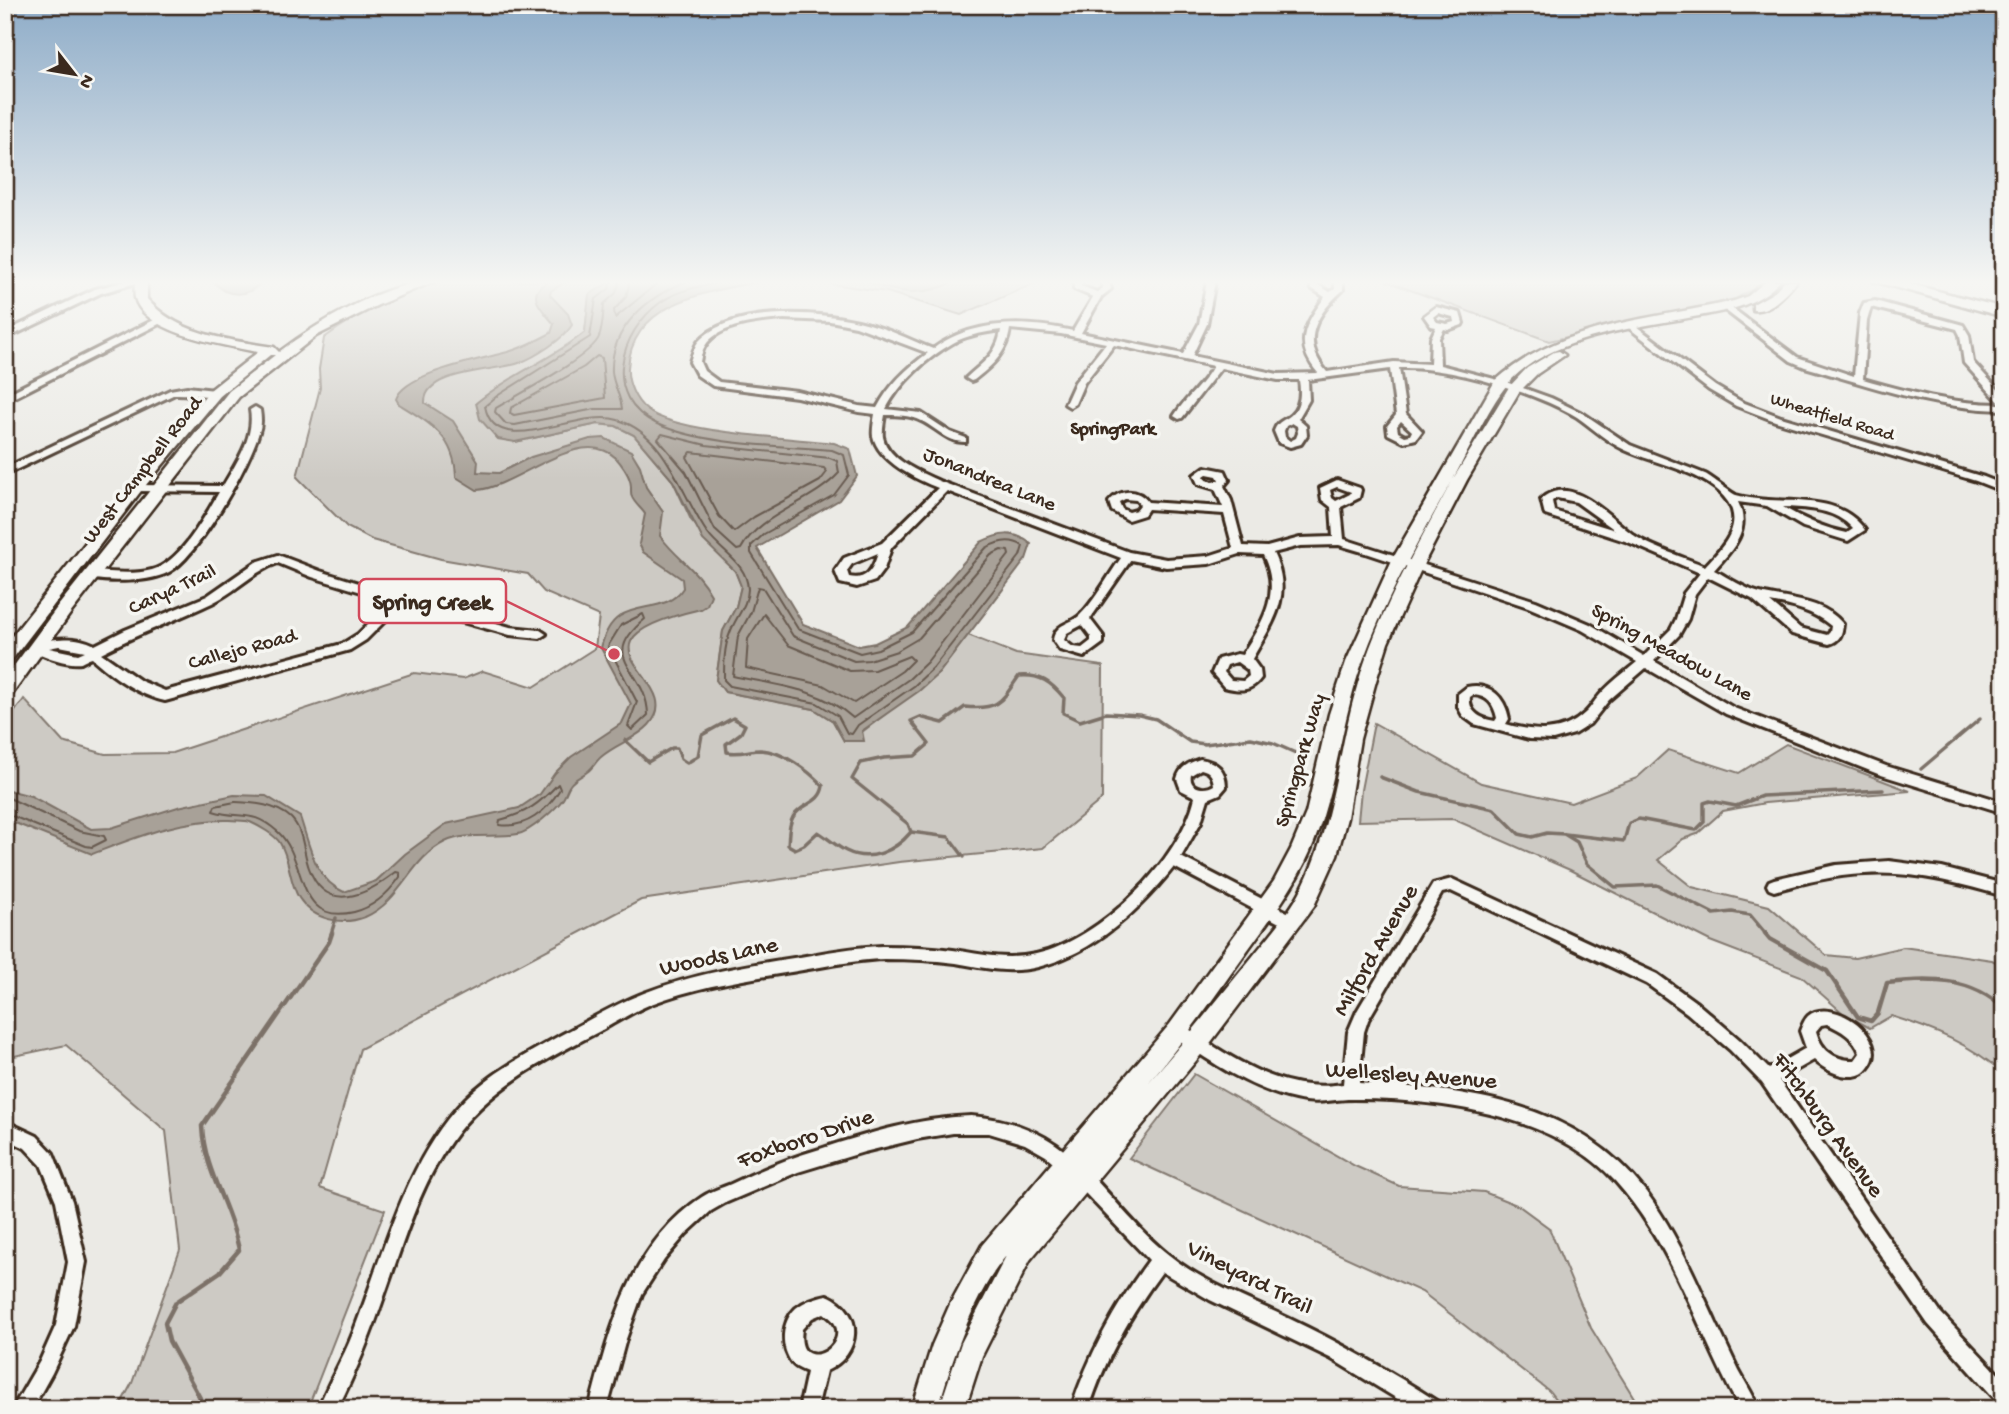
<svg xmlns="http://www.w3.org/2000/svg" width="2009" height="1414" viewBox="0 0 2009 1414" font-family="'Gochi Hand',sans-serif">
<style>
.green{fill:#cdcac4;stroke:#847a71;stroke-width:2}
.water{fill:#a8a198;stroke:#7c7167;stroke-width:2}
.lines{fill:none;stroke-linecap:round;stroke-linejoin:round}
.shore{stroke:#675a4f;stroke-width:2}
.stream-far1{stroke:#7c7167;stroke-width:3.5}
.stream{stroke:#7c7167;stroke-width:4.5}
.street-casing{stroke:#3b2a1e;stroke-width:6}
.secondary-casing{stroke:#3b2a1e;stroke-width:5}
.primary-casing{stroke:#3b2a1e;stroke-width:5}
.street{fill:#f6f6f2;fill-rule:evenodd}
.secondary{fill:#f6f6f2;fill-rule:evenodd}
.primary{fill:#f6f6f2;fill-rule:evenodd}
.labels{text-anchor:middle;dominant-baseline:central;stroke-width:7;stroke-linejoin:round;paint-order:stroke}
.far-street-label{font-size:18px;fill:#3b2a1e;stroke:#f6f6f2}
.far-neighbourhood-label{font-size:19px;font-weight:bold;fill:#3b2a1e;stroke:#f6f6f2}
.street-label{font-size:21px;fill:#3b2a1e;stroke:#f6f6f2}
.near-street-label{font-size:24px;fill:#3b2a1e;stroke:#f6f6f2}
.leader{fill:none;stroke:#d1495b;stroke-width:2.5}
.callout-dot{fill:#d1495b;stroke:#f6f6f2;stroke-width:2.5}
.callout{fill:#f6f6f2;stroke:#d1495b;stroke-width:2.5}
.callout-label{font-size:23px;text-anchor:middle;font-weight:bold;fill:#3b2a1e}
</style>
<rect width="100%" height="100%" fill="#ebeae5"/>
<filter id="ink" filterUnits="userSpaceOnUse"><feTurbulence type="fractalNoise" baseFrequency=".0143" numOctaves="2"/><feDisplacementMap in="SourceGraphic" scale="14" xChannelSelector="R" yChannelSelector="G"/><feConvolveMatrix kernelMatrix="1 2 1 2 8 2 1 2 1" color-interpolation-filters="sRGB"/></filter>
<g filter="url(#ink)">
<g class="green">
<path d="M445 281H611L589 295 585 332 570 345 515 442 598 424 616 426 634 435 673 481 691 520 735 571 741 586 736 607 723 631 716 680 725 692 814 709 833 721 844 741H863L862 732 939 673 968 635 1016 654 1103 666 1102 799 1043 848 899 862 641 900 360 1049 320 1188 385 1210 310 1402 305 1409H118L132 1383 180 1250 166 1131 66 1045 5 1058V725L24 699 63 742 105 754 172 753 414 673 463 679 483 671 534 687 595 648 599 616 544 592 528 574 441 559 372 540 347 527 297 477 320 388 319 369 324 338C360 312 401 292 445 281Z"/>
<path d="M811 281H1040L961 315 887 292Z"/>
<path d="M1386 281H1767L1735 299 1549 341Z"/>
<path d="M1374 723 1481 783 1571 803 1637 778 1668 750 1739 773 1786 744 1910 791 1765 803 1723 811 1697 834 1683 839 1658 860 1692 887 1769 906 1826 955 1855 958 1903 947 1992 960 2004 966V1074C1971 1044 1933 1029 1891 1016L1870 1028 1844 1014 1801 976 1710 941 1570 870 1453 819 1358 821 1361 790Z"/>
<path d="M1194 1074 1355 1166 1399 1186 1484 1192 1519 1206 1549 1228 1591 1328 1641 1409H1563L1549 1391 1422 1292 1129 1158Z"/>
</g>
<g class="water">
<path d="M213 281H262C248 298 227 298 213 281Z"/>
<path d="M549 281H567L551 291 550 295 568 314 572 325C564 339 535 357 519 363 498 371 423 370 425 403L453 421 478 461 477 472 499 473 531 457 590 439 604 438 631 451 640 466 646 487 663 512 660 536C678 560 696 568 711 595L707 605 701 609C550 644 692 679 649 725 636 739 616 744 601 757 596 761 593 768 587 772 582 776 574 779 570 785 567 789 566 794 563 799 556 809 530 832 518 834 495 838 466 832 445 842 410 859 402 901 365 917 342 926 313 920 299 898 289 882 290 859 280 843 275 835 259 826 250 822 244 820 236 821 229 820 180 819 137 837 92 854L5 819V789L31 796 91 829 111 828 178 807 234 795 266 796 300 817C310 846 314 879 344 892L376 881 405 854 446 824 519 808 540 794 555 773 571 757 622 723 631 704 601 648C614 590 662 621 683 588L682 579 643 552 639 544 645 514C642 509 634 503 632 497 630 493 632 486 630 481 629 475 621 463 616 458 580 424 516 488 477 490L456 477C455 437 430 423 399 404L396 399C405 372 485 359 511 351 524 347 538 340 551 333L554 324C542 309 523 294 549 281Z"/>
<path d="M611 281H764C712 291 632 300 628 368 627 382 635 401 647 410 676 433 794 438 834 443L850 449 857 476 839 500 757 548 803 624 859 646 875 643 908 627 981 542C999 533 1015 530 1031 544L1026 559 939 673 919 691 862 731 864 741H844L833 721 814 709 725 692 716 680 723 631 736 607 741 586 735 571 703 540 673 481 634 435 616 426 598 424 515 442 498 439 480 419 476 403C509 375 551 360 585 332L589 295Z"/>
<path d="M864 281H955C924 298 895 293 864 281Z"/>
</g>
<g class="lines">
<g class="shore">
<path d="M611 281 609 289 596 299 590 337 497 396 485 406C495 462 578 407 618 420 668 435 681 496 708 534 721 552 747 563 748 589 748 605 735 618 730 633 724 647 724 664 724 680L730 686 817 703 838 716 847 733 852 734 858 725 914 686 933 668 1020 556 1023 546C1011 538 998 541 986 548L912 632 878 649 860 653 798 629 751 553V546L764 534 834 495 849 475 844 455 832 450C778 445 707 446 657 424 601 398 619 332 661 302 681 288 704 286 727 281"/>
<path d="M620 281 616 293 604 304C603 314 603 327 599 337 591 357 517 395 496 408L495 412 506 424 515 425 595 409H622C621 396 613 385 612 372 610 327 649 296 687 281"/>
<path d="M630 281 626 297 614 310 615 318 660 281"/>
<path d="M597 356 602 358 605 398 514 415 510 413 511 408 584 367Z"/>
<path d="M662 434 706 445 830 458 837 461 839 473C812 503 759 514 741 549L737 550 715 530 686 472 658 439Z"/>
<path d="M691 452 824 468 827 472 820 481 754 517 734 532 719 516 687 457Z"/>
<path d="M1001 550 1008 551 1009 555 927 662 909 679 853 718C820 688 775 685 733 676L738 636 751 612 758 587 763 588 793 636 854 661 869 660 897 651 919 638 991 555Z"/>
<path d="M643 614 645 619C595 661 647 667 648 715L632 730 628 726 637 702 608 646 621 625Z"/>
<path d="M764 614 788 645 850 671 874 670 909 656 913 660 902 671 854 703 823 685 746 668 748 639Z"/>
<path d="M558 784 560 789C547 811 526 829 499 825L500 820C527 813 539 804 558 784Z"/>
<path d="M5 796 79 831 104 836 106 840 92 847 86 846 5 813"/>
<path d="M235 802C254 803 276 804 291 818 304 831 303 852 309 868 326 916 368 894 396 872L400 873V877C388 894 374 907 354 912 294 926 308 859 278 832 251 808 241 820 213 811L215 806Z"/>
</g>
<g class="stream-far1">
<path d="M625 740 648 762 672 748H677L681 759 687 763 698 756 702 735 733 718 745 725 741 733 726 744 727 752C739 755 749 750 760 750 783 751 808 770 823 786 820 805 802 802 793 817 788 826 789 836 788 845L795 849 804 845 818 832C828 838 836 846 846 851 870 863 895 851 911 832L908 824 852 779 861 763 884 758 915 756 929 744 911 721 920 717 943 723 965 707C999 710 1001 702 1019 676 1040 674 1051 682 1064 698L1063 713 1080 721 1106 713 1139 715 1156 719 1190 742 1205 744 1251 738 1273 743 1300 755"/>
<path d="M1921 769 1980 719"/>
<path d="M1380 777 1419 792 1494 809 1519 834 1532 837 1547 833 1564 834 1577 842 1587 864 1615 887 1657 885 1714 914 1732 912 1750 915 1766 934"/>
<path d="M911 832 949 837 964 857"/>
<path d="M1565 834 1624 841 1629 823 1639 819 1696 830 1704 822V803L1710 801 1736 806 1762 796 1883 790"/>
<path d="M331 934 336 918"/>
</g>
<g class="stream">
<path d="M1765 933 1770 939 1827 971 1858 1017 1871 1021 1878 1013 1887 983C1929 978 1972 977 2004 1009"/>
<path d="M206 1409 169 1341 165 1323 176 1302 220 1272 239 1250C231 1207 204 1171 202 1126L329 942 332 933"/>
</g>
<defs>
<g id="street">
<path d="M126 281H142L101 293 5 339V332L95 289Z"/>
<path d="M1074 281H1082L1081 286 1097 292 1103 288 1101 281H1109L1111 289 1101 297 1081 333 1183 354 1199 324 1207 281H1215L1207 324 1192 356 1278 374 1318 373C1293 344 1305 324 1325 297L1311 288 1310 281H1318V285L1330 292 1335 289V281H1343V290C1317 314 1299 340 1327 372L1394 362 1430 364 1431 338 1436 327 1431 326 1424 316 1436 307 1460 313 1463 323 1462 325 1448 330 1444 329 1439 338 1440 365 1506 382 1551 398 1584 414 1630 445 1705 474C1713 478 1731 493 1736 495 1779 508 1835 488 1865 530L1848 541 1803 527 1767 506 1738 502C1752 531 1732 550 1714 570 1729 578 1745 589 1760 593 1788 600 1823 599 1843 624 1842 634 1840 641 1829 644L1792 634 1752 599 1708 577 1695 594 1688 619 1679 635 1654 661 1734 708 1886 766 2004 802V813L1878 774 1726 714 1646 668 1609 700 1590 724 1574 734 1553 740 1529 739 1474 724 1463 716 1458 707V694L1467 687C1490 682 1505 697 1509 719L1506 724C1534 732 1562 735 1585 713 1591 708 1594 701 1599 696 1610 683 1624 673 1637 662L1582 630 1528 607 1366 553 1339 545 1300 546 1273 553C1294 596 1273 622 1252 659L1260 670 1261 678C1251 692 1240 691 1224 687L1212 673 1218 659 1237 654 1242 655C1263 621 1282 594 1263 555L1240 554 1209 564 1166 567 1131 560 1090 619 1103 636V643L1084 657 1060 650 1053 640C1056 622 1071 625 1081 614 1094 602 1110 573 1121 558L947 491 891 548 884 569 875 581 857 587 840 583 835 571 844 558 882 543 938 488C917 480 878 461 873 436 872 430 874 420 875 414L859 412 797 397 713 386 697 375 690 362C692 356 694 347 698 342 729 306 816 311 858 321 884 327 908 339 933 349 973 319 1027 321 1073 331L1093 297 1074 289ZM1438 313 1453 317 1454 322 1447 324 1437 322 1433 317ZM784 319 830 321 856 326 928 353C907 368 889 385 877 408L859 406 797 391 719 382 704 371 700 362C701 357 702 350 705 346 719 324 760 321 784 319ZM1010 329 1061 334 1106 343 1075 382 1065 404 1070 407 1075 404 1084 383 1114 345 1213 366C1203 385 1185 398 1174 416L1179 419 1182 418 1221 368 1278 380H1299C1301 392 1301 406 1291 415 1284 421 1278 420 1274 431L1279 443 1290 447 1301 444 1307 435 1306 426 1298 419 1309 400 1308 380 1390 369 1396 415 1387 426 1388 434 1404 442 1416 439 1422 431 1406 414 1399 368C1450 366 1532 391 1577 417 1593 428 1607 442 1625 450 1655 464 1709 472 1728 502 1744 527 1721 549 1705 566 1686 558 1651 547 1635 536 1611 519 1572 472 1541 499L1545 515 1628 542 1700 573 1684 593 1676 619 1671 629 1644 656 1590 624 1536 601 1344 539 1341 507 1359 498 1361 490 1360 488 1337 480 1320 488 1322 500 1331 507 1333 537 1300 538 1267 547 1243 546 1231 500 1224 486 1229 480 1225 471 1205 467 1194 475 1198 484 1215 489 1223 507 1148 502C1138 488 1119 489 1109 502L1112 511 1128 520 1144 515 1148 509 1224 514 1233 548 1208 556 1166 559 1129 552 939 481C920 472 888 460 883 437 882 431 884 421 885 415 894 415 905 415 914 418 933 423 945 443 966 442V438L950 432 921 413 886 409C900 382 927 358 953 343 966 335 986 332 1001 330 998 354 982 363 966 378L971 381 974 380C992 366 1007 353 1010 329ZM1401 421 1412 431 1410 435 1405 436 1398 432 1397 426ZM1292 423 1297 426 1298 433 1296 438 1290 441 1285 437 1284 431 1286 426ZM1207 474 1217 476 1219 480 1213 482 1206 480 1204 476ZM1337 487 1351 492 1350 494 1336 501 1332 498 1330 490ZM1557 498 1576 502 1615 530 1554 511 1552 501ZM1125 499 1136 500 1140 505 1136 510 1129 512 1122 509 1119 502ZM1783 507C1808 508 1836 509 1853 529L1847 533C1824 528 1803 519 1783 507ZM878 553C873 569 867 581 849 577L847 571 852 564ZM1770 602C1793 606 1813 611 1831 626L1830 632 1827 635 1800 628ZM1082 625 1091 637V641L1082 648 1073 647 1064 640 1067 633ZM1237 662 1248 670 1249 676 1243 681 1231 680 1224 672 1227 665ZM1473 695C1488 696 1494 704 1497 718L1495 721C1481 719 1468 712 1470 697Z"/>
<path d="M1875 301 1963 325 1969 335 1973 362 2004 396V410C1934 409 1871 386 1805 367L1791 361 1721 307 1728 305 1797 357 1854 376 1860 313 1864 303ZM1871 307 1957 329 1960 335 1964 363 2001 404C1953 404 1908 392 1863 379L1867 321Z"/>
<path d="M160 317 164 320 163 322 5 402V395Z"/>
<path d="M1632 323 1715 386 1742 402 1781 417 1984 477 2004 485V492L1976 481 1775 421 1736 406 1709 390 1629 328 1628 326Z"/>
<path d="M187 387 215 390 220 393C208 399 189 393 175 394L5 475V468L170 390Z"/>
<path d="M255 407 260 410C261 417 262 424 259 432 250 464 198 557 169 572 149 583 109 582 88 578L86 575 88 572 92 571C112 572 133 575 152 570 181 562 205 516 219 492L136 491 131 488 136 485 223 486C236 463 255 437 250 410Z"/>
<path d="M278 555 320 571 401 596 510 627 540 630 546 634 540 638 510 635 401 605 366 640 350 650 165 701C138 695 112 676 92 658 90 658 83 662 81 663 69 665 38 656 30 647L32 644C52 638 76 635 95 645L125 630 207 596 256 562ZM278 563 312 577 391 601 358 634 342 644 165 691 141 681 101 653C138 634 176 620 212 603 236 592 253 571 278 563ZM59 646 85 651 78 654 49 648Z"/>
<path d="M1200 759C1217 762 1226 769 1226 787L1220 794 1208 799 1201 822 1181 857 1297 917 1299 922 1297 927 1292 928 1287 927 1174 867C1139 911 1094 953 1038 967 1009 974 984 968 956 963 932 960 908 959 884 959 855 960 826 966 797 971 748 979 698 986 651 1004 634 1011 618 1021 602 1030 548 1058 488 1088 452 1140 420 1185 404 1240 386 1291 372 1332 357 1371 337 1409H318C328 1383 343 1359 353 1333 384 1254 404 1162 465 1099 491 1073 527 1054 559 1036 586 1022 615 1004 644 993 694 974 747 965 800 957 827 952 855 947 882 946 906 946 930 947 953 950 983 954 1005 961 1036 954 1100 940 1180 861 1195 797L1181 790 1177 779C1180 767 1188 763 1200 759ZM1201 769C1210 771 1213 776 1214 785 1205 791 1188 788 1191 775Z"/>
<path d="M1889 861 1942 868 2004 884V896C1958 883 1913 871 1865 874 1834 875 1804 883 1774 891L1769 889 1767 885 1769 881 1774 879 1836 865Z"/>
<path d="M1452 879 1657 974 1697 1003 1740 1040 1769 1069 1806 1048 1800 1031C1802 1026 1804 1020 1808 1016 1832 995 1893 1039 1868 1068 1864 1073 1861 1075 1854 1076 1840 1077 1825 1070 1814 1060L1779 1080 1940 1312 2004 1380V1403L1997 1401 1928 1324 1762 1083 1730 1050 1687 1013 1647 984 1451 891 1442 893 1368 1020 1364 1032 1359 1083C1466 1090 1575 1100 1646 1192 1676 1232 1696 1279 1716 1323 1724 1339 1731 1355 1739 1371 1746 1384 1754 1396 1759 1409H1740C1698 1333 1674 1246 1615 1181 1554 1114 1439 1099 1353 1099 1331 1099 1318 1105 1295 1099 1250 1089 1211 1062 1173 1036L1170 1031 1173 1026 1178 1024C1191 1029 1203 1039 1215 1047 1255 1072 1294 1092 1343 1084L1348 1032 1357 1011 1433 884ZM1827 1024C1841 1030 1855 1038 1860 1053L1855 1060C1835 1061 1821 1050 1816 1031L1821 1025Z"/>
<path d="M971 1116C1077 1124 1098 1197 1169 1255 1205 1284 1249 1299 1290 1319 1341 1343 1390 1371 1438 1402L1440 1409H1414L1330 1358 1210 1300 1162 1272C1131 1314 1105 1358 1089 1409H1071C1089 1354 1115 1306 1149 1260L1065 1172 1046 1156 1025 1144 989 1133H953L917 1139 864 1152 798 1172 725 1203 711 1211 686 1234 664 1260 642 1294 626 1339 607 1409H589C609 1332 630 1244 702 1197 711 1191 721 1188 731 1184 760 1170 789 1158 820 1149 869 1133 919 1118 971 1116Z"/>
<path d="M5 1121 37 1136 53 1153 72 1201 86 1262 74 1326 52 1373 32 1409H12L40 1361 56 1325 68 1262 56 1201 41 1165 25 1148 5 1138Z"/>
<path d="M827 1295C865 1311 862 1355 826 1371L817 1409H799L807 1372C803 1370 796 1368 793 1364 780 1348 781 1322 796 1308 805 1301 816 1297 827 1295ZM824 1313C829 1317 834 1320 836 1326 846 1351 795 1374 802 1329L812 1318Z"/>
</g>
<g id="secondary">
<path d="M135 281H147V299C178 335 229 340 274 347L279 352C317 323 386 281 435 281L378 305 316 336 239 397 70 614 11 696 5 698V678L58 606 229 391 275 355H270L220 396 141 491 11 661 5 663V645L131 485 210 390 258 352C228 346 144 334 135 298 134 293 135 286 135 281Z"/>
<path d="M1766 281H1780C1756 307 1726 311 1693 317 1635 328 1545 337 1506 386 1488 408 1468 453 1453 479L1509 387 1527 368 1554 352 1559 351 1565 355 1537 374 1519 392 1467 480 1423 565 1388 643 1376 681 1360 739 1347 818 1337 855 1314 906 1205 1050 1030 1260 982 1356 965 1409H939L961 1343 1006 1256C973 1295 952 1360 938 1409H912L932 1345 950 1304 982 1245 1170 1024 1274 881 1291 849 1306 813 1329 714 1346 662 1392 560 1495 381C1561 322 1652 320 1734 301L1748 296ZM1452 481C1417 546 1379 612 1358 683 1337 753 1334 827 1300 892 1288 915 1269 936 1253 956 1218 999 1184 1042 1148 1083 1184 1041 1215 996 1247 951 1270 919 1294 888 1310 852 1336 792 1340 724 1362 663 1385 599 1419 540 1452 481Z"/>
<path d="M1784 281H1797C1786 294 1770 312 1753 310V304L1773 293Z"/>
</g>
<path id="primary" d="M1873 281H1899L2004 308V317Z"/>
</defs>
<use href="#street" class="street-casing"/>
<use href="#secondary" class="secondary-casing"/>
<use href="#primary" class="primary-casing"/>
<use href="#street" class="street"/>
<use href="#secondary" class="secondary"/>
<use href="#primary" class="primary"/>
</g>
</g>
<linearGradient id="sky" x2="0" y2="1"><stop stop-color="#8eacc8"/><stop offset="0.59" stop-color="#f6f6f3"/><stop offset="1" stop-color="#f6f6f3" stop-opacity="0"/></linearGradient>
<rect width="2009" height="479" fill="url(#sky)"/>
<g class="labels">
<g class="far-street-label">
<text transform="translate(1832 418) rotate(17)">Wheatfield Road</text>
</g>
<g class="far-neighbourhood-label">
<text x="1113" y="430">SpringPark</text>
</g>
<g class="street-label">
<text transform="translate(144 471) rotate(-52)">West Campbell Road</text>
<text transform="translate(989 481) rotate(22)">Jonandrea Lane</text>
<text transform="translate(173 591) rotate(-25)">Carya Trail</text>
<text transform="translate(243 651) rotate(-15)">Callejo Road</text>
<text transform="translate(1671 654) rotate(29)">Spring Meadow Lane</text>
<text transform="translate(1302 761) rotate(-74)">Springpark Way</text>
</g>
<g class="near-street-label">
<text transform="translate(1377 951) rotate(-60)">Milford Avenue</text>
<text transform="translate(719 958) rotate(-12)">Woods Lane</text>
<text transform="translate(1411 1077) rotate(4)">Wellesley Avenue</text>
<text transform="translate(1827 1126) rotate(54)">Fitchburg Avenue</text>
<text transform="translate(806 1140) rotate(-19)">Foxboro Drive</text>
<text transform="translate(1249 1279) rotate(27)">Vineyard Trail</text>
</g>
</g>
<path class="leader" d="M614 654L506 601"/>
<circle class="callout-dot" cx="614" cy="654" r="7"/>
<rect class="callout" x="359" y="579" width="147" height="44" rx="7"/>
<g class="callout-label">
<text x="432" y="609">Spring Creek</text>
</g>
<rect width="2009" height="1414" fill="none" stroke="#f6f6f2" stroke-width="28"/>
<rect x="14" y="14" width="1981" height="1386" fill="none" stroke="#3b2a1e" stroke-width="2.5" filter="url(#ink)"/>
<g transform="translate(74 74) rotate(121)" stroke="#f6f6f2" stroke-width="5" paint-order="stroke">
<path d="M0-5L12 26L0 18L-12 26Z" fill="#3b2a1e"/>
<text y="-10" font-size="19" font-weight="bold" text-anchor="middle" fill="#3b2a1e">N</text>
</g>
</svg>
